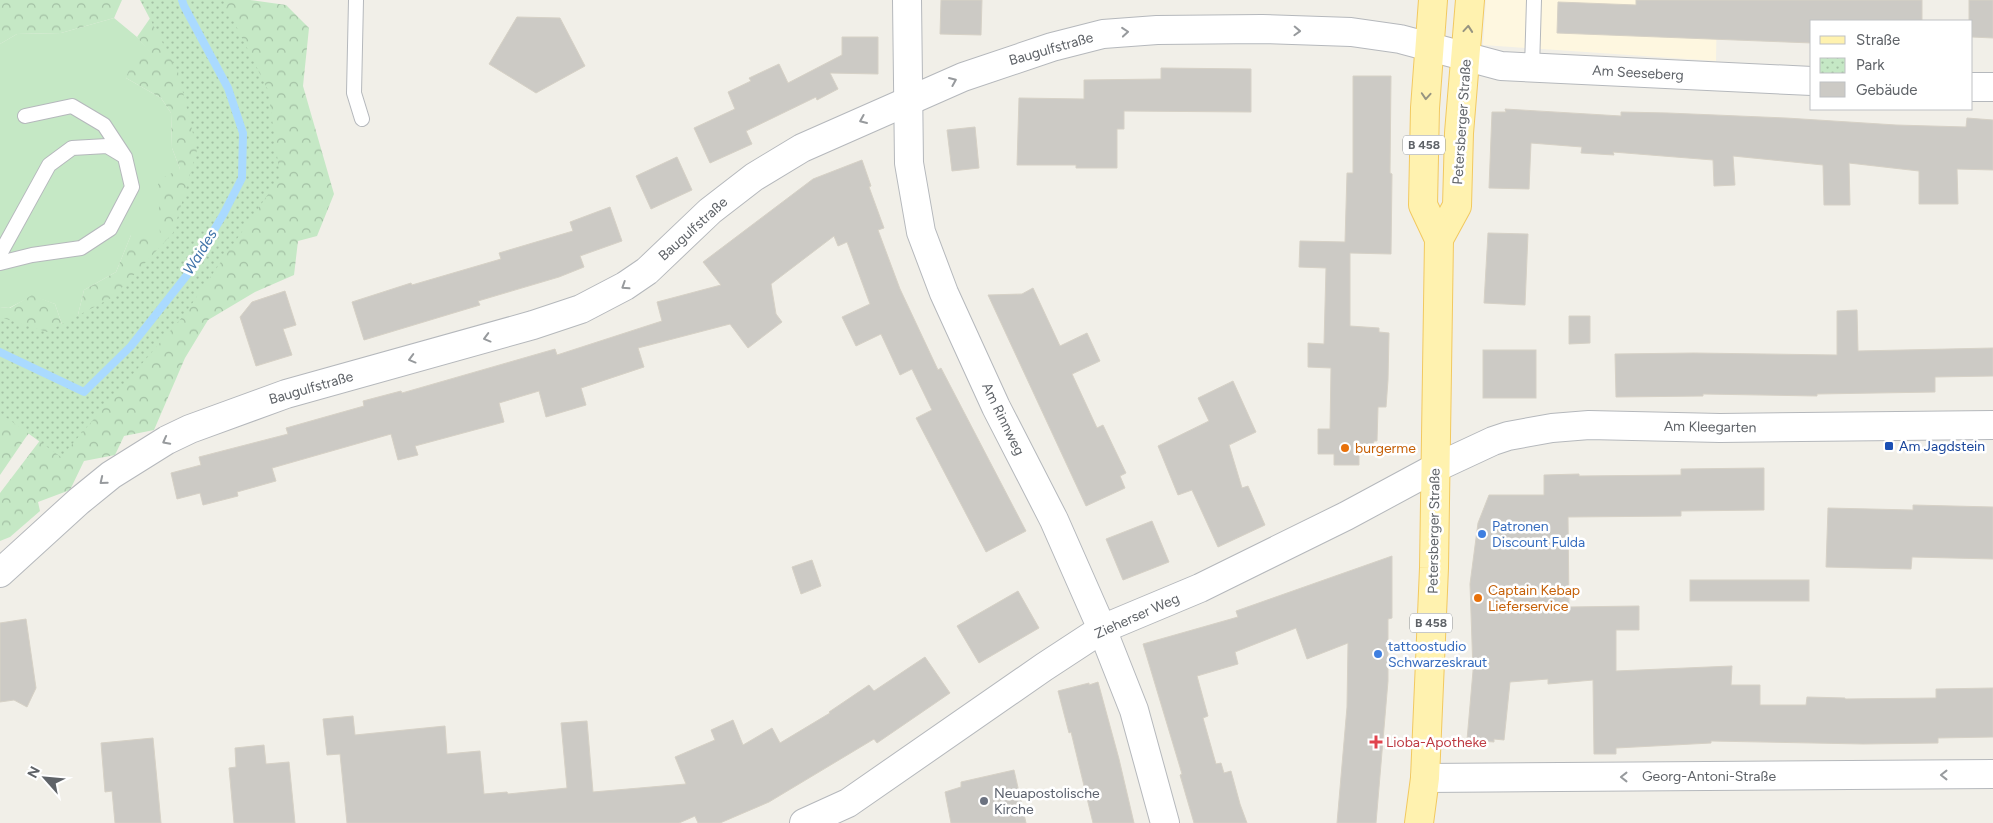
<svg xmlns="http://www.w3.org/2000/svg" width="1993" height="823" viewBox="0 0 1993 823" font-family="Figtree,sans-serif">
<style>
.commercial{fill:#fef7e0}
.green{fill:#c5e8c5}
.forest{fill:url(#forest-crowns)}
.park{fill:url(#park-dots)}
.lines{fill:none;stroke-linecap:round;stroke-linejoin:round}
.stream{stroke:#aadaff;stroke-width:8}
.building{fill:#cccac5;stroke:#d6d1c6}
.service-casing{stroke:#b5b8bc;stroke-width:16}
.minor-casing{stroke:#b5b8bc;stroke-width:30}
.tertiary-casing{stroke:#b5b8bc;stroke-width:30}
.primary-casing{stroke:#f2c960;stroke-width:30}
.service{stroke:#fff;stroke-width:14}
.minor{stroke:#fff;stroke-width:28}
.tertiary{stroke:#fff;stroke-width:28}
.primary{stroke:#fff2af;stroke-width:28}
.oneway{stroke:#979581}
.oneway2{stroke:#979a9d}
.transit-dot{fill:#1a4fb4;stroke:#fff;stroke-width:2}
.food-dot{fill:#e8710a;stroke:#fff;stroke-width:2}
.shop-dot{fill:#3f7fe0;stroke:#fff;stroke-width:2}
.health-dot{fill:#e0444e;stroke:#fff;stroke-width:2}
.worship-dot{fill:#6b7280;stroke:#fff;stroke-width:2}
.labels{text-anchor:middle;dominant-baseline:central;stroke-width:5;stroke-linejoin:round;paint-order:stroke}
.shield{fill:#fff;stroke:#8f9295;stroke-width:1}
.shield-label{font-size:12px;font-weight:bold;fill:#5f6368}
.street-label{font-size:14px;fill:#5f6368;stroke:#fff}
.transit-label{font-size:14px;fill:#164399;stroke:#fff;text-anchor:start}
.food-label{font-size:14px;fill:#c56008;stroke:#fff;text-anchor:start}
.shop-label{font-size:14px;fill:#366cbe;stroke:#fff;text-anchor:start}
.health-label{font-size:14px;fill:#be3a42;stroke:#fff;text-anchor:start}
.worship-label{font-size:14px;fill:#5b616d;stroke:#fff;text-anchor:start}
.water-label{font-size:15px;font-style:italic;fill:#4174aa;stroke:#fff}
</style>
<defs>
<pattern id="forest-crowns" width="20" height="18" patternUnits="userSpaceOnUse" patternTransform="scale(1.25)"><rect width="20" height="18" fill="#c5e8c5"/><path d="M2 6a3 3 0 1 1 6 0M12 15a3 3 0 1 1 6 0" fill="none" stroke="#a3c0a4"/></pattern>
<pattern id="park-dots" width="8" height="8" patternUnits="userSpaceOnUse" patternTransform="scale(1.25)"><rect width="8" height="8" fill="#c5e8c5"/><path d="M2 2h.1M6 6h.1" fill="none" stroke="#a3c0a4" stroke-width="1.8" stroke-linecap="round"/></pattern>
</defs>
<rect width="100%" height="100%" fill="#f1efe8"/>
<path class="commercial" d="M1486 0H1717L1716 61 1483 45Z"/>
<path class="green" d="M114 18 137 37 152 54 126 78 161 98 171 113 172 148 180 169 160 213V236L131 235 116 272 84 290 77 319 66 336 55 304 32 296 9 308 0 307V44L17 34 61 33Z"/>
<g class="forest">
<path d="M0 0H122L114 18 61 33 17 34 0 44Z"/>
<path d="M165 0H250L286 5 309 28 303 86 334 194 317 236 298 241 294 275 255 292 208 320 185 358 154 430 124 436 115 455 84 461 70 490 38 502 40 511 10 537 0 541V493L226 196Z"/>
<path d="M153 14 217 139 151 288 77 319 84 290 116 272 131 235H160L158 180 180 169 172 148 171 113 161 98 126 78 135 53 151 54 137 37Z"/>
<path d="M32 295 55 304 66 336 51 406 26 437 0 475V307L10 308Z"/>
</g>
<path class="park" d="M140 0H223L268 90 280 177 184 315 61 457 0 413V317L47 332 113 297 173 233 197 150 178 72Z"/>
<g class="lines">
<path class="stream" d="M0 352 84 392 131 346 187 275 223 215 242 178 243 133 228 88 184 6 182 0"/>
</g>
<g class="building">
<path d="M941 0H982L981 35 940 34Z"/>
<path d="M1636 0H1922V21H1812V43L1557 33 1558 2 1636 5Z"/>
<path d="M1969 0H1993V38L1972 37V21H1969Z"/>
<path d="M517 17 560 18 585 66 536 93 489 64Z"/>
<path d="M842 37H878V74L830 73 838 89 817 100 816 97 746 131 752 144 710 163 694 128 735 109 728 92 751 81 749 78 779 64 788 83 842 55Z"/>
<path d="M1161 68 1251 69V112L1124 111V129H1117V168H1076V165H1017L1019 98 1084 99V80L1161 79Z"/>
<path d="M1353 76H1391L1390 173 1392 174 1391 254 1350 253V326L1379 328V332L1389 333 1388 380 1386 407H1378L1377 441H1374L1371 455 1359 454V465H1334V454H1318V429H1330L1331 368 1308 367V343L1324 344 1326 268 1299 267 1300 241 1345 242 1347 173H1353Z"/>
<path d="M1505 109 1621 116V112L1668 113 1786 118 1896 125 1966 127 1967 118 1993 120V170L1957 169 1958 204H1919V171L1849 163 1850 205H1824L1823 165 1733 156 1735 185 1714 186 1713 160 1613 152 1614 155 1581 153 1582 147 1531 143 1529 189 1489 188 1492 112H1506Z"/>
<path d="M975 127 979 168 952 171 947 130Z"/>
<path d="M677 157 692 190 651 209 636 176Z"/>
<path d="M862 160 871 186 869 187 884 228 878 230 900 289 938 370 941 368 1026 531 986 552 916 418 932 410 912 369 900 375 881 334 856 346 842 317 870 304 847 242 838 246 834 236 771 284 776 314 782 322 748 348 730 324 638 348 644 367 581 388 586 405 546 417 539 391 499 403 504 422 415 446 418 455 398 460 391 434 272 468 276 481 237 492 238 496 203 505 200 493 177 499 171 473 201 465 199 457 288 434 286 428 364 406 363 401 401 391 402 393 555 349 557 355 662 321 657 302 721 285 703 262 813 179Z"/>
<path d="M610 207 622 241 580 256 584 267 559 277 478 301 480 305 364 340 352 302 411 283 412 285 501 259 499 253 573 231 570 222Z"/>
<path d="M1488 233 1528 234 1525 305 1484 303Z"/>
<path d="M1033 288 1060 346 1087 333 1100 361 1072 374 1097 428 1103 425 1126 473 1120 476 1125 488 1086 506 988 295 1022 294Z"/>
<path d="M285 291 296 325 283 329 292 355 256 366 240 317 252 302Z"/>
<path d="M1857 310 1858 351 1993 348V376L1935 377V392L1817 394V396L1703 394V396L1616 397 1615 354 1694 353 1837 355V311Z"/>
<path d="M1569 316H1590V343L1569 344Z"/>
<rect x="1483" y="350" width="53" height="48"/>
<path d="M1233 381 1256 432 1229 445 1242 488 1248 486 1265 525 1218 547 1192 490 1178 495 1158 446 1209 421 1198 398Z"/>
<path d="M1764 468V510L1681 511V516L1568 517 1569 607 1639 606V630H1616V671L1732 666 1731 685H1760V705H1806L1807 697 1845 698V699L1936 698V689L1993 688V737L1938 738V743L1863 744 1711 741V743L1616 748V754H1594L1593 680 1548 684V679L1510 682 1504 740 1494 739V742L1467 740 1473 671 1470 584 1478 523 1489 495H1544V475L1579 474V476L1681 475V469Z"/>
<path d="M1913 505 1993 507V559L1912 557 1911 569 1826 567 1828 508 1913 510Z"/>
<path d="M1152 521 1169 562 1123 580 1106 539Z"/>
<path d="M1392 556V618L1388 619V681L1376 823H1337L1347 707 1348 643 1307 659 1296 628 1235 652 1238 664 1197 676 1208 716 1203 718 1216 764 1221 763 1224 773 1231 771 1240 804 1247 823H1194L1180 775 1182 774 1143 644 1238 617 1236 611Z"/>
<path d="M812 560 821 586 801 594 792 567Z"/>
<rect x="1690" y="580" width="119" height="21"/>
<path d="M1018 591 1039 628 979 663 957 626Z"/>
<path d="M26 619 36 688 27 707 14 700 0 702V623Z"/>
<path d="M925 657 950 693 877 743 874 739 769 802 720 823H698L695 816 679 823H347L340 754 327 755 323 719 353 716 355 735 445 726 447 754 480 751 484 794 507 792 508 794 567 788 561 723 587 721 593 792 686 784 675 757 715 740 711 730 733 720 743 745 772 728 780 743 830 713 829 712 869 685 874 691Z"/>
<path d="M1098 682 1119 759 1134 823H1093L1071 732 1069 733 1058 691 1089 683V685Z"/>
<path d="M153 738 161 823H115L112 791 105 792 101 743Z"/>
<path d="M264 745 266 764 289 762 295 823H234L229 768 236 767 235 748Z"/>
<path d="M1014 770 1026 823H951L945 792 961 787V782Z"/>
</g>
<g class="lines">
<defs>
<g id="service">
<path d="M356 0 354 93 362 119"/>
<path d="M1532 68 1534 0"/>
<path d="M0 254 49 165 72 148 107 146 122 155"/>
<path d="M0 263 32 255 81 248 110 229 132 187 125 157 104 125 72 106 25 116"/>
</g>
<g id="minor">
<path d="M907 0 909 163 921 232 944 293 996 407 1054 520 1102 629 1134 710 1165 823"/>
<path d="M1972 87H1993"/>
<path d="M0 573 79 501 111 475 167 440 190 429 286 394 533 325 581 309 625 286 647 271 710 211 754 177 802 148 963 77 1052 47 1103 34 1157 30 1262 29 1351 32 1400 39 1501 66 1812 81"/>
<path d="M1425 778 1993 774"/>
</g>
<path id="tertiary" d="M804 823 848 803 1044 667 1102 629 1200 588 1346 516 1435 468 1493 441 1508 436 1552 428 1589 425 1720 428 1993 425"/>
<g id="primary">
<path d="M1439 239 1457 206 1459 133 1470 0"/>
<path d="M1419 823 1425 778 1434 568 1439 239 1423 205 1425 108 1433 0"/>
</g>
</defs>
<use href="#service" class="service-casing"/>
<use href="#minor" class="minor-casing"/>
<use href="#tertiary" class="tertiary-casing"/>
<use href="#primary" class="primary-casing"/>
<use href="#service" class="service"/>
<use href="#minor" class="minor"/>
<use href="#tertiary" class="tertiary"/>
<use href="#primary" class="primary"/>
</g>
<defs><path id="oneway-chevron" d="M-2-3.5L2.5 0L-2 3.5" fill="none" stroke-width="1.6" stroke-linecap="round" stroke-linejoin="round" transform="scale(1.25)"/></defs>
<g class="oneway">
<use href="#oneway-chevron" transform="translate(1468 29) rotate(-85)"/>
<use href="#oneway-chevron" transform="translate(1426 96) rotate(94)"/>
</g>
<g class="oneway2">
<use href="#oneway-chevron" transform="translate(1297 31) rotate(2)"/>
<use href="#oneway-chevron" transform="translate(1125 32) rotate(-5)"/>
<use href="#oneway-chevron" transform="translate(953 81) rotate(-23)"/>
<use href="#oneway-chevron" transform="translate(863 120) rotate(157)"/>
<use href="#oneway-chevron" transform="translate(625 286) rotate(147)"/>
<use href="#oneway-chevron" transform="translate(487 338) rotate(165)"/>
<use href="#oneway-chevron" transform="translate(412 359) rotate(165)"/>
<use href="#oneway-chevron" transform="translate(166 441) rotate(152)"/>
<use href="#oneway-chevron" transform="translate(103 481) rotate(141)"/>
<use href="#oneway-chevron" transform="translate(1944 775) rotate(180)"/>
<use href="#oneway-chevron" transform="translate(1624 777) rotate(180)"/>
</g>
<rect class="transit-dot" x="1884" y="441" width="10" height="10" rx="2.5"/>
<g class="food-dot">
<circle cx="1345" cy="448" r="5"/>
<circle cx="1478" cy="598" r="5"/>
</g>
<g class="shop-dot">
<circle cx="1482" cy="534" r="5"/>
<circle cx="1378" cy="654" r="5"/>
</g>
<path class="health-dot" d="M1373.5 734.5h5v5h5v5h-5v5h-5v-5h-5v-5h5z"/>
<circle class="worship-dot" cx="984" cy="801" r="5"/>
<g class="labels">
<g class="shield">
<rect x="1403" y="135.5" width="42" height="19" rx="4"/>
<rect x="1410" y="613.5" width="42" height="19" rx="4"/>
</g>
<g class="shield-label">
<text x="1424" y="145">B 458</text>
<text x="1431" y="623">B 458</text>
</g>
<g class="street-label">
<text transform="translate(1051 49) rotate(-16)">Baugulfstraße</text>
<text transform="translate(1638 73) rotate(3)">Am Seeseberg</text>
<text transform="translate(1462 122) rotate(-86)">Petersberger Straße</text>
<text transform="translate(693 229) rotate(-42)">Baugulfstraße</text>
<text transform="translate(311 388) rotate(-16)">Baugulfstraße</text>
<text transform="translate(1003 419) rotate(64)">Am Rinnweg</text>
<text transform="translate(1710 427) rotate(1)">Am Kleegarten</text>
<text transform="translate(1434 531) rotate(-89)">Petersberger Straße</text>
<text transform="translate(1137 616) rotate(-24)">Zieherser Weg</text>
<text x="1709" y="776">Georg-Antoni-Straße</text>
</g>
<g class="transit-label">
<text x="1899" y="446">Am Jagdstein</text>
</g>
<g class="food-label">
<text x="1355" y="448">burgerme</text>
<text x="1488" y="590">Captain Kebap<tspan x="1488" dy="16">Lieferservice</tspan></text>
</g>
<g class="shop-label">
<text x="1492" y="526">Patronen<tspan x="1492" dy="16">Discount Fulda</tspan></text>
<text x="1388" y="646">tattoostudio<tspan x="1388" dy="16">Schwarzeskraut</tspan></text>
</g>
<g class="health-label">
<text x="1386" y="742">Lioba-Apotheke</text>
</g>
<g class="worship-label">
<text x="994" y="793">Neuapostolische<tspan x="994" dy="16">Kirche</tspan></text>
</g>
<g class="water-label">
<text transform="translate(200 252) rotate(-58)">Waides</text>
</g>
</g>
<rect x="1810" y="20" width="162" height="90" fill="#ffffff" stroke="#bfc1c3"/>
<rect x="1820" y="36" width="25" height="8" fill="#fff2af" stroke="#bfc1c3"/>
<text x="1856" y="45" font-size="15" fill="#5f6368">Straße</text>
<rect x="1820" y="58" width="25" height="15" fill="url(#park-dots)" stroke="#bfc1c3"/>
<text x="1856" y="70" font-size="15" fill="#5f6368">Park</text>
<rect x="1820" y="82" width="25" height="15" fill="#cccac5" stroke="#bfc1c3"/>
<text x="1856" y="95" font-size="15" fill="#5f6368">Gebäude</text>
<g transform="translate(45 778) rotate(297)" stroke="#ffffff" stroke-width="4" paint-order="stroke">
<path d="M0-4L9 19L0 12L-9 19Z" fill="#5f6368"/>
<text y="-8" font-size="14" font-weight="bold" text-anchor="middle" fill="#5f6368">N</text>
</g>
</svg>
